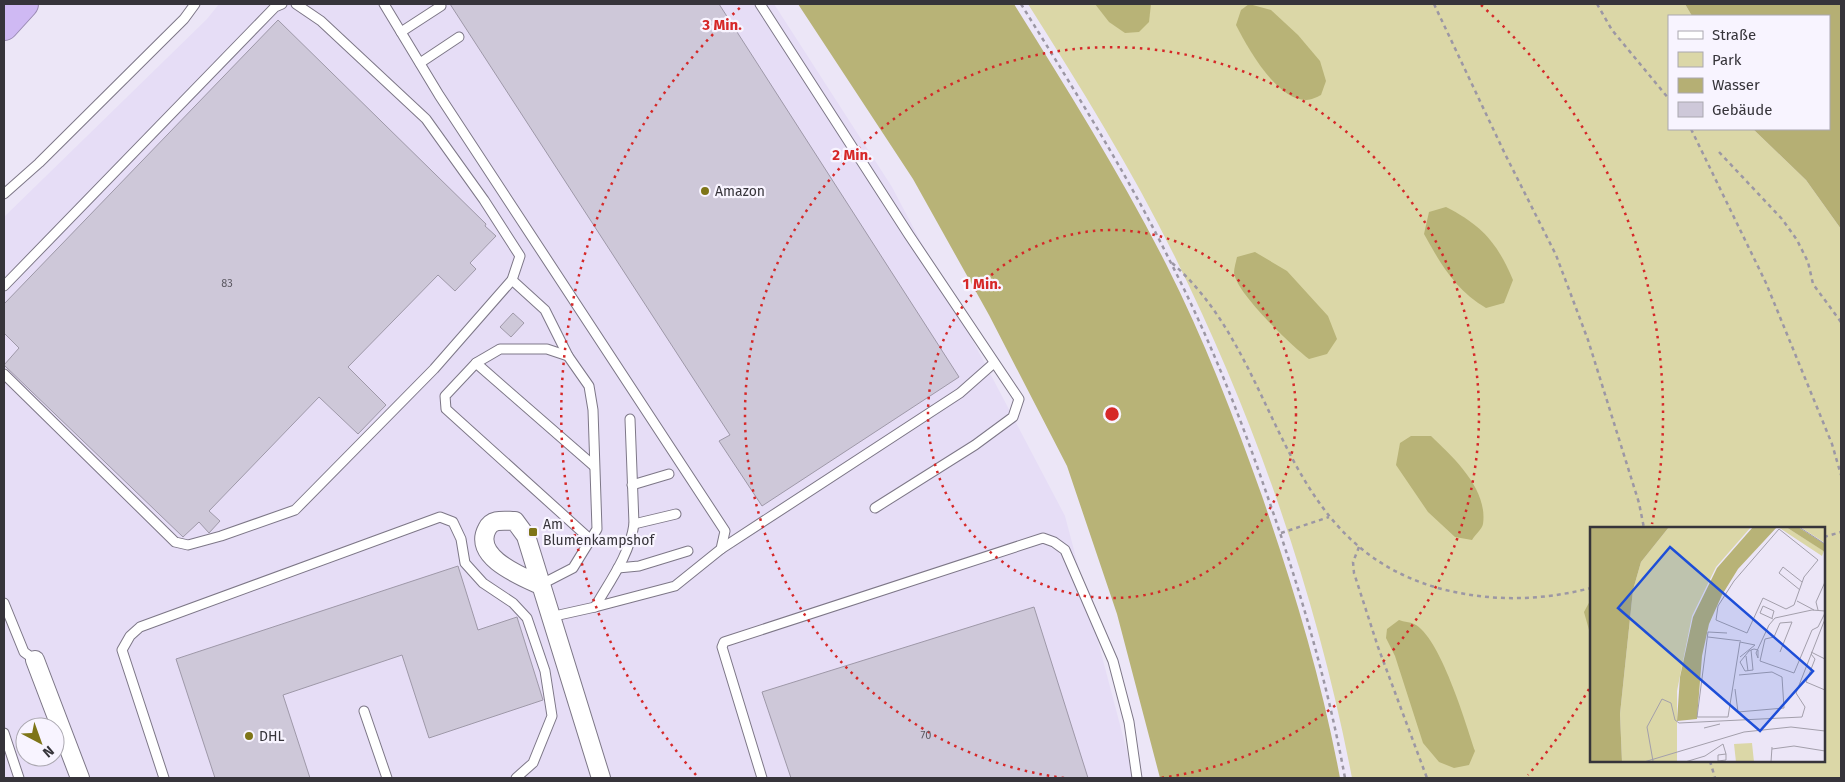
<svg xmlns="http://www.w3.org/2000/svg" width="1845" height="782" viewBox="0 0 1845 782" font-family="'Fira Sans',sans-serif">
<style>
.built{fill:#e6ddf6;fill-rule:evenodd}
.green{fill:#dbd7a7;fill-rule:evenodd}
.forest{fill:#b8b377}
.water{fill:#b5af74}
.building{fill:#cec8d9;stroke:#9e98a8}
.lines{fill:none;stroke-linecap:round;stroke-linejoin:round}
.service-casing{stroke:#7d7787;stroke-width:11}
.minor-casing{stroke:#7d7787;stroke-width:20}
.motorway-casing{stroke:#998ab2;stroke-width:30}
.path{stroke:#9c97a4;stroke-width:2.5;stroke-dasharray:4 4;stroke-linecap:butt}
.service{stroke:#fff;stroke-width:9}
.minor{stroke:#fff;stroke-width:18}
.motorway{stroke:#cfb9f3;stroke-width:28}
.ring{fill:none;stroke:#d62828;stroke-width:2.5;stroke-dasharray:2.5 5}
.poi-dot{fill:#7e7518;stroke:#f8f4ff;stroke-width:2}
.labels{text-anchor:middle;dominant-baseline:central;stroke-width:4.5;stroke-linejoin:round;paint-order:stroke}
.number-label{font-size:11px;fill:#5c5962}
.poi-label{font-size:14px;fill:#36343a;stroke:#f8f4ff;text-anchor:start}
.inset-road{fill:none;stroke:#a39fab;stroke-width:1}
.view{fill:#1d4ed8;fill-opacity:0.15;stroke:#1d4ed8;stroke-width:2.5}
.inset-edge{fill:none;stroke:#36343a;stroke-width:2.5}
.centre{fill:#d62828;stroke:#f8f4ff;stroke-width:2.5}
.ring-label{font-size:15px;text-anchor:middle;font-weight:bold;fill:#d62828;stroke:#f8f4ff;stroke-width:4.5;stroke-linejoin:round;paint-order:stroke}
</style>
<rect width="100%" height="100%" fill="#ece6f7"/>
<path class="built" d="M219 4H774L892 187 1065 516 1134 778H4V217L207 19ZM25 727H55V757H25Z"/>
<path class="green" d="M1028 4H1685L1692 16H1669V129H1753L1806 180 1841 229V778H1352C1318 600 1256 420 1175 257 1132 170 1080 86 1028 4ZM1591 528H1824V761H1591Z"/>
<g class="forest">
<path d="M798 4H1014C1067 89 1121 175 1166 264 1204 339 1234 417 1262 496 1294 589 1322 681 1340 778H1160L1117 614 1067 466 989 315 913 179Z"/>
<path d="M1095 4H1151L1149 22 1139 32 1125 33 1109 22Z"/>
<path d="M1249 4 1271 10 1298 35 1320 61 1326 81 1321 95C1317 97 1311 100 1306 100 1277 100 1248 49 1236 25L1241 10Z"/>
<path d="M1446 207C1481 225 1497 242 1513 280L1504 303 1486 308C1456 291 1440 263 1424 234L1429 212Z"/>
<path d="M1255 252 1287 271 1328 316 1337 339 1327 354 1309 359C1292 346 1237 294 1234 273 1234 268 1236 262 1237 257Z"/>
<path d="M1411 436H1431C1454 458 1488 489 1483 524 1482 529 1475 535 1472 540L1455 537 1428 512 1396 465 1400 443Z"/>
<path d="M1591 599V637L1584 612Z"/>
<path d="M1399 620C1404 622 1410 622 1414 624 1440 636 1466 724 1475 751L1469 765 1454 768 1439 762 1423 743 1395 656 1386 638 1387 629Z"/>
</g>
<path class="water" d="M1685 4H1841V229L1806 180 1753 129H1829V16H1692Z"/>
<g class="building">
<path d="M450 4H719L959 377 762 506 719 441 730 435Z"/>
<path d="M278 20 486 224 485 226 496 236 470 263 476 269 455 291 438 275 348 367 386 405 358 434 319 397 209 511 220 521 209 533 199 522 183 537 4 365 19 348 4 333V304Z"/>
<path d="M513 313 524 323 511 337 500 327Z"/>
<path d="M458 566 478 630 517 617 543 700 429 738 402 655 283 695 310 778H215L176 659Z"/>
<path d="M1034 607 1088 778H791L762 692Z"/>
</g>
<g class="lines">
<defs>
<g id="service">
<path d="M384 4 439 95 725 531 721 549 675 586 595 607"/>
<path d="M760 4 909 235 1019 399 1013 417 975 445 875 508"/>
<path d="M401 32 441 6"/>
<path d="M420 63 459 37"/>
<path d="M4 194 39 163 184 19 195 4"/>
<path d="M512 280 545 310 568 356"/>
<path d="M4 286 275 7 282 4"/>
<path d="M476 363 594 466"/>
<path d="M4 374 175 542 188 545 221 536 295 510 434 369 512 280 520 256 484 200 426 119 321 21 296 4"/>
<path d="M632 485 669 474"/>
<path d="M634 524 676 514"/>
<path d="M721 549 960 393 994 363"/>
<path d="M618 568 639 566 688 551"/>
<path d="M540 585 573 568 597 529 593 410 589 386 568 356 547 349H500L476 363 445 396 446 409 591 540"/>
<path d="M4 603 24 652 35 660"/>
<path d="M550 617 595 607C610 581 630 554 634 524L630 419"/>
<path d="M364 711 387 778"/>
<path d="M4 733 19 778"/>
<path d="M164 778 122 650 130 636 140 627 440 517 453 522 461 539 465 563 483 583 513 603 527 618 545 671 552 716 533 763 516 778"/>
<path d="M762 778 722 647 724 642 1043 538 1054 542 1065 550 1113 661 1129 722 1137 778"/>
</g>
<g id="minor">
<path d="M540 585C521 576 472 557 487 529 492 518 505 521 515 521L526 536 601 778"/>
<path d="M35 660 80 778"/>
</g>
<path id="motorway" d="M4 26 24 4"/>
</defs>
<use href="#service" class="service-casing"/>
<use href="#minor" class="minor-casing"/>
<use href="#motorway" class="motorway-casing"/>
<g class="path">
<path d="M1021 4C1073 88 1126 172 1170 261 1208 335 1239 413 1266 492 1299 586 1327 680 1345 778"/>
<path d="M1434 4 1505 154 1556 255 1588 340 1639 503 1644 528"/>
<path d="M1597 4 1612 30 1669 99"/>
<path d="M1691 129 1766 283 1832 444 1841 475"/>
<path d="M1719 152 1782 219 1797 240 1808 262 1813 284 1841 322"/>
<path d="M1172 263C1284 361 1273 541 1438 588 1489 602 1540 601 1591 588"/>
<path d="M1281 533 1329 517"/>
<path d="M1824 537 1841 532"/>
<path d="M1359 547 1353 562 1354 573 1378 647 1427 778"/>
<path d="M1710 761 1715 778"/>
</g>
<use href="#service" class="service"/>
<use href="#minor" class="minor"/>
<use href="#motorway" class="motorway"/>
</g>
<g class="ring">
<circle cx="1112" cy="414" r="184"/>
<path d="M1064 778A367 367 0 1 1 1160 778"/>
<path d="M1589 689A551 551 0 0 1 1528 775M696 775A551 551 0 0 1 743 5M1481 5A551 551 0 0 1 1652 524"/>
</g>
<g class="poi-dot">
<circle cx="705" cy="191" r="5"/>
<rect x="528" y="527" width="10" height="10" rx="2.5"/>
<circle cx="249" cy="736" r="5"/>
</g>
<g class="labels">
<g class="number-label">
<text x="227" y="283">83</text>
<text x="926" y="735">70</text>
</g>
<g class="poi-label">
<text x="715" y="191">Amazon</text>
<text x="543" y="524">Am<tspan x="543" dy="16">Blumenkampshof</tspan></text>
<text x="259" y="736">DHL</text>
</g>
</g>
<g transform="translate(1590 527)">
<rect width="235" height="235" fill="#ece6f7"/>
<path d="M79 0H161L126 40 102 89 87 164V235H32L30 187 43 63 51 35ZM188 0H196L234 24 232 29ZM210 0H235V16ZM162 216 164 235H146L144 217Z" fill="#dbd7a7"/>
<path d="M163 0H187L148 42 132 68 119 97 112 129 107 192 87 194 90 150 103 90 127 41ZM196 0H208L235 17V25Z" fill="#b8b377"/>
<path d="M0 0H79L51 35 43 63 30 187 32 235H0Z" fill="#b5af74"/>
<path class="inset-road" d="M209 0 235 17M189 2 228 33 214 50 204 78 196 82 173 71 157 106 126 93 128 79 144 54ZM210 63 189 46 193 40 212 55M207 74 224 83M228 83 226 75 235 55M182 91 184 84 173 79 170 86 183 92M137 106 118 105 107 190H138L150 115 165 118M118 110 151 114M161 123 163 143 155 144 150 135 159 124 161 123 164 122 168 123M168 123V131L166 126 179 98 185 91 222 83 235 84M190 125 202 95 190 96 184 110 175 112 170 134 204 146 222 103 228 100 235 86M221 125 235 132M221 127 225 132 216 155 235 163M156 129 158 144M150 130 165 118M145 162 148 185 194 181 192 150 182 145 149 148M114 201 130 197M182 222 204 219 235 224M63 234 57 200 72 172 81 176 85 193 89 196 212 190 215 180 206 166 235 92M54 235 154 205 201 200 235 204M95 235 115 229 133 217 136 227V233L128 234V228L136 227M181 235 182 220"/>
<path class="view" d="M80 20 223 144 170 204 28 81Z"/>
<rect width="235" height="235" class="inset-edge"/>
</g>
<circle cx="1112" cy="414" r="8" class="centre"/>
<g class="ring-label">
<text x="722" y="30">3 Min.</text>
<text x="852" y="160">2 Min.</text>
<text x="982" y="289">1 Min.</text>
</g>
<rect width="1845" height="782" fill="none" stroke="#36343a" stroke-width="10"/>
<rect x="1668" y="15" width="162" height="115" fill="#f8f4ff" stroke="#aaa7b0"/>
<rect x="1678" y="31" width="25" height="8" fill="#ffffff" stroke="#aaa7b0"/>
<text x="1712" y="40" font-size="15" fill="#36343a">Straße</text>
<rect x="1678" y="52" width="25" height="15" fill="#dbd7a7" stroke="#aaa7b0"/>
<text x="1712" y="65" font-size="15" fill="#36343a">Park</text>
<rect x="1678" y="78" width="25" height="15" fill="#b5af74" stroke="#aaa7b0"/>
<text x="1712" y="90" font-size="15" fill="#36343a">Wasser</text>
<rect x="1678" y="102" width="25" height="15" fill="#cec8d9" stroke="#aaa7b0"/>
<text x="1712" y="115" font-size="15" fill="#36343a">Gebäude</text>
<g transform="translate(40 742) rotate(139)"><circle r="24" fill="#f8f4ff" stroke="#aaa7b0"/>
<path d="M0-4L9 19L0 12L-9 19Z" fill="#7e7518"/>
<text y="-8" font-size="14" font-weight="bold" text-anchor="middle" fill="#36343a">N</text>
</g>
</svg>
